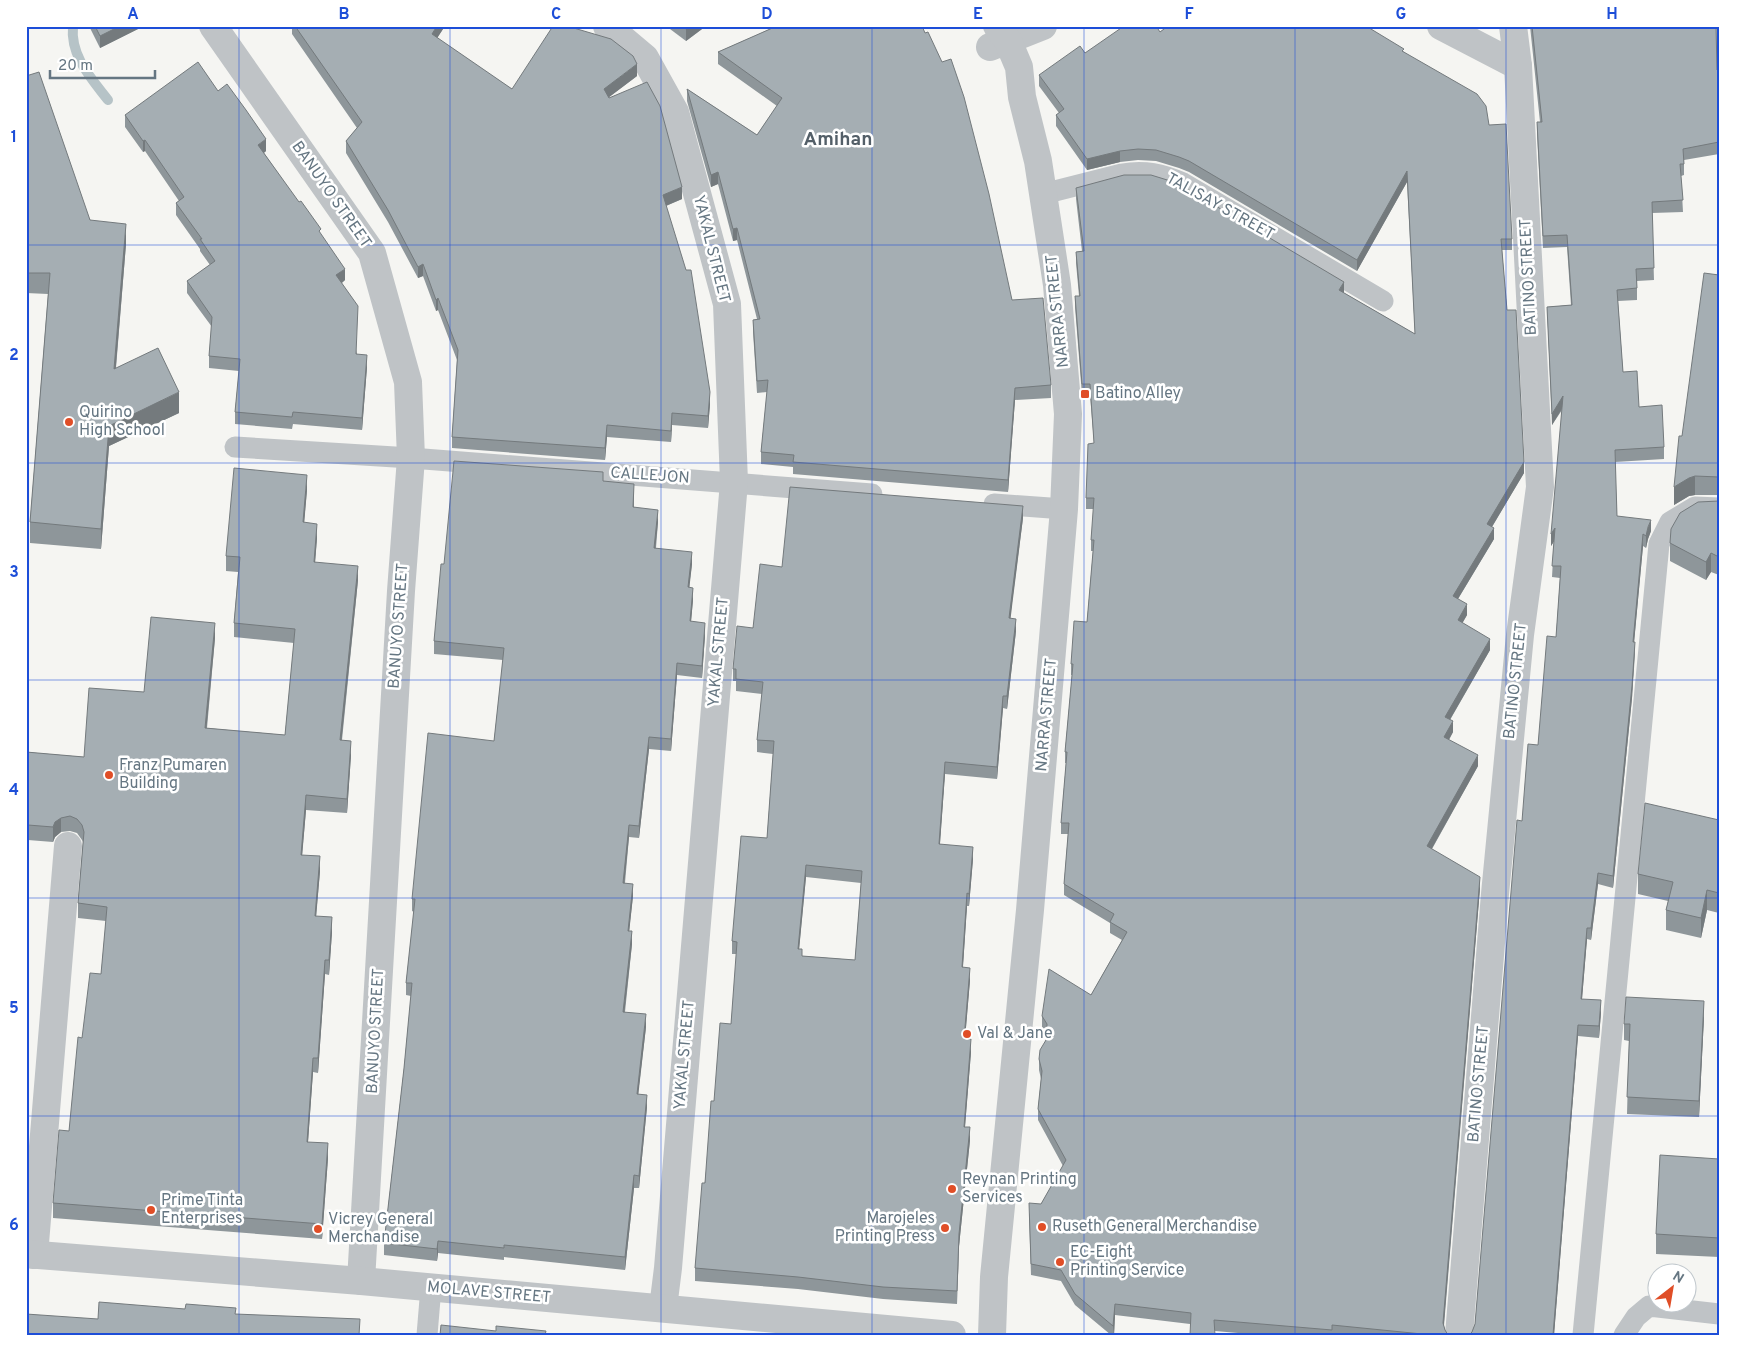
<svg xmlns="http://www.w3.org/2000/svg" width="1745" height="1361" viewBox="0 0 1745 1361" font-family="Overpass,sans-serif">
<style>
.lines{fill:none;stroke-linecap:round;stroke-linejoin:round}
.stream{stroke:#b6c3c7;stroke-width:10}
.river{stroke:#b6c3c7;stroke-width:64}
.service{stroke:#bfc3c6;stroke-width:21}
.minor{stroke:#bfc3c6;stroke-width:28}
.tertiary{stroke:#bfc3c6;stroke-width:28}
.wall{fill:#8e969a;fill-rule:evenodd}
.shaded-wall{fill:#747a7d}
.building{fill:#a5aeb3;stroke:#747a7d;fill-rule:evenodd}
.grid{fill:none;stroke:#1d4ed8;stroke-width:1;stroke-opacity:0.55}
.poi-dot{fill:#e04e27;stroke:#fff;stroke-width:2}
.labels{text-anchor:middle;dominant-baseline:central;stroke-width:5;stroke-linejoin:round;paint-order:stroke}
.street-label{font-size:16px;fill:#657682;stroke:#fff}
.poi-label{font-size:16px;fill:#657682;stroke:#fff;text-anchor:start}
.quarter-label{font-size:19px;font-weight:bold;fill:#535f68;stroke:#fff}
.neatline{fill:none;stroke:#1d4ed8;stroke-width:2}
.grid-label{font-size:16px;text-anchor:middle;font-weight:bold;fill:#1d4ed8}
</style>
<rect width="100%" height="100%" fill="#f5f5f2"/>
<g class="lines">
<path class="stream" d="M73 26C70 56 91 78 108 100"/>
<path class="river" d="M1686 26 1719 35"/>
<g class="service">
<path d="M1043 194 1122 174C1145 170 1162 174 1183 183L1383 301"/>
<path d="M235 447 411 458 872 494"/>
<path d="M994 504 1064 509"/>
<path d="M427 1335 431 1287"/>
<path d="M1583 1335 1659 544 1670 522 1695 507 1719 508"/>
<path d="M1624 1335 1636 1317 1649 1306 1719 1314"/>
</g>
<g class="minor">
<path d="M213 26 372 253 408 382 411 458 401 591 361 1281"/>
<path d="M607 26 645 58 675 112 727 304 734 482 668 1268 663 1308"/>
<path d="M1441 26 1518 66"/>
<path d="M990 47 1043 26"/>
<path d="M34 1255 68 846"/>
<path d="M1459 1335 1495 894 1520 635 1540 487 1518 66 1513 26"/>
</g>
<g class="tertiary">
<path d="M26 1254 361 1281 952 1335"/>
<path d="M992 1335 994 1277 1030 910 1064 509 1068 414 1057 285 1038 161 1022 97 1019 67 1008 41 997 26"/>
</g>
</g>
<g class="wall">
<path d="M89 26H144L100 48Z"/>
<path d="M292 26H445L437 38 512 89 637 76 609 97 682 199 666 206 710 404 708 428 672 425 671 442 607 437 605 460 452 448V437L457 360 438 310 436 311 423 276 418 278 388 222 346 153V141L357 128 292 34Z"/>
<path d="M666 26H706L686 41Z"/>
<path d="M777 26 1012 300 1051 385V398L1015 400 1008 492 793 474V467L761 464V452L767 392 757 393 753 332V320L757 319 737 240 733 241 718 184 711 187 687 101V89L757 135 777 106 718 64V52Z"/>
<path d="M1168 26H1369L1368 27 1404 52 1489 125 1512 239V250H1502L1507 310 1524 473 1492 527 1494 539 1458 599 1467 615 1462 623 1490 650 1450 720 1453 732 1449 740 1478 766 1432 849 1480 888 1444 1326 1445 1330 1448 1335H1261L1215 1331 1190 1324 1115 1315 1114 1335H1111L1075 1305 1061 1281 1031 1275 1029 1214 1041 1204 1063 1166 1038 1120V1109L1041 1079 1039 1070V1059L1046 1040V1033L1042 1027V1016L1091 995 1122 940 1110 933V923L1064 895V884L1068 834H1061V823L1066 763H1065V752L1072 675H1071V664L1087 622 1093 551H1091V540L1094 509H1086V498L1094 443 1090 395H1082L1075 307V296H1079L1076 263V252L1082 251 1076 199V188L1344 293 1415 334 1407 182 1357 271 1189 172 1179 168 1156 161 1138 160 1120 162 1087 170 1056 126V115L1059 113 1039 86V75L1085 53 1160 32Z"/>
<path d="M1530 26H1716L1717 70H1719V154L1684 160V175L1681 176 1683 212 1652 213 1654 280 1637 281V300L1618 301 1623 372 1639 407 1664 447V459L1615 462 1617 516 1651 531 1648 539 1646 548 1643 546 1634 642 1635 654 1632 698 1613 888 1598 884 1591 940 1587 939 1582 999 1601 1012 1599 1038 1578 1036 1554 1335H1469L1472 1332 1475 1324 1522 821 1538 745 1556 637 1560 578 1552 577 1554 541 1551 546 1562 410 1552 425 1547 307 1571 305 1567 247 1543 248 1537 134V122H1540Z"/>
<path d="M26 76 90 220 126 244 116 368 179 413 109 446 101 549 30 543V522L48 294 26 293Z"/>
<path d="M218 91 266 151 264 153 321 235 345 280 342 283 357 354 367 367 362 430 293 424 292 429 235 424V412L239 371 209 368V356L212 327 187 293V281L210 265 200 251V249L176 215V203L179 201 145 151 143 152 125 127V115Z"/>
<path d="M1719 275V495H1695L1689 496 1674 505 1682 436Z"/>
<path d="M603 481 634 496V507L658 522 656 548 692 564 689 587 693 600 691 621 705 635 702 678 677 675 671 751 649 749 639 838 629 837 625 883 633 896 629 931 632 944 625 1012 646 1027 638 1094 647 1107 639 1188H634L625 1270 504 1257V1260L438 1253 437 1261 384 1255V1243L404 1068 411 996 406 995V983L414 912 412 911V899L494 741 503 660 434 654V641L444 564Z"/>
<path d="M307 490 304 522 317 538 315 562 358 580 342 740 351 755 347 813 306 810 302 855 320 871 316 916 332 932 329 975 325 974 318 1073 313 1072 308 1142 328 1158 322 1239 53 1218V1203L69 1131 82 1038 101 974 106 921 78 918V903L83 842 82 840 77 833 70 831 61 832 55 837 53 842 28 840 26 857V752L84 757 144 692 215 638 207 728 285 735 294 643 234 637V623L238 572 226 571V556Z"/>
<path d="M1719 501V575L1711 572 1706 580 1670 561V543Z"/>
<path d="M1023 518 1010 618 1016 631 1007 709 1003 708 997 779 945 774 940 844 973 859 969 906H967L963 967 970 980 965 1039 971 1052 965 1127 970 1140 959 1246 957 1304 883 1299 798 1289 695 1281V1268L714 1101 731 1024 737 954H732V941L767 838 773 754 757 752V740L762 694 736 691V681H733V669L782 567ZM806 877 861 883 855 960 802 956 799 949Z"/>
<path d="M1719 820V913L1707 910 1701 938 1666 930V910L1668 901 1638 894V874Z"/>
<path d="M1704 1017 1699 1117 1627 1114 1629 1041 1624 1040V1024Z"/>
<path d="M1719 1159V1257L1656 1254V1234Z"/>
</g>
<g class="shaded-wall">
<path d="M120 26H144L100 48V36Z"/>
<path d="M437 26H445L432 46V34Z"/>
<path d="M689 26H706L686 41V29Z"/>
<path d="M637 64V76L604 101V89Z"/>
<path d="M266 139V151L258 157V145Z"/>
<path d="M145 140V151L143 152V141Z"/>
<path d="M1120 151V162L1087 170V159Z"/>
<path d="M1407 171V182L1357 271V260Z"/>
<path d="M718 172V184L711 187V175Z"/>
<path d="M682 187V199L663 207V195Z"/>
<path d="M126 224V244L114 389V369Z"/>
<path d="M737 228V240L733 241V229Z"/>
<path d="M423 264V276L418 278V267Z"/>
<path d="M345 269V280L336 287V275Z"/>
<path d="M1344 282V293L1339 302V290Z"/>
<path d="M438 298V310L436 311V300Z"/>
<path d="M367 355V367L362 430V418Z"/>
<path d="M1015 388V400L1008 492V480Z"/>
<path d="M179 392V413L109 446 101 549V529L109 426Z"/>
<path d="M710 392V404L708 428V416Z"/>
<path d="M1563 396V407L1552 425V414Z"/>
<path d="M672 413V425L671 442V431Z"/>
<path d="M607 425V437L605 460V448Z"/>
<path d="M1524 462V473L1487 535V524Z"/>
<path d="M307 475V490L303 537V522Z"/>
<path d="M1695 476V495L1689 496 1674 505V487L1689 478Z"/>
<path d="M634 484V496L633 519V507Z"/>
<path d="M1023 506V518L1009 631V618Z"/>
<path d="M658 510V522L654 560V548Z"/>
<path d="M1651 520V531L1648 539 1646 548V536L1648 527Z"/>
<path d="M317 524V538L314 576V562Z"/>
<path d="M1494 528V539L1453 607V596Z"/>
<path d="M1555 528V540L1551 546V534Z"/>
<path d="M1643 534V546L1633 654V642Z"/>
<path d="M692 552V564L688 600V587Z"/>
<path d="M1711 553V572L1706 580V562Z"/>
<path d="M358 566V580L340 754V740Z"/>
<path d="M693 588V600L690 633V621Z"/>
<path d="M1467 604V615L1458 631V620Z"/>
<path d="M1016 619V631L1007 709V696Z"/>
<path d="M215 623V638L205 743V728Z"/>
<path d="M705 623V635L702 678V666Z"/>
<path d="M1490 639V650L1445 728V717Z"/>
<path d="M1635 642 1632 698 1613 888V876Z"/>
<path d="M677 663V675L671 751V739Z"/>
<path d="M1003 696V708L997 779V767Z"/>
<path d="M1453 721V732L1444 748V737Z"/>
<path d="M649 737V749L639 838V826Z"/>
<path d="M351 741V755L347 813V799Z"/>
<path d="M1478 755V766L1427 857V846Z"/>
<path d="M945 762V774L939 856V844Z"/>
<path d="M306 795V810L301 869V855Z"/>
<path d="M61 818V832L55 837 53 842V827L55 822Z"/>
<path d="M28 825V840L26 857V842Z"/>
<path d="M629 825V837L623 895V883Z"/>
<path d="M973 847V859L969 906V894Z"/>
<path d="M320 856V871L315 930V916Z"/>
<path d="M806 865V877L798 961V949Z"/>
<path d="M1598 873V884L1591 940V928Z"/>
<path d="M1480 877V888L1443 1334V1323Z"/>
<path d="M633 884V896L628 943V931Z"/>
<path d="M1707 890V910L1701 938V918Z"/>
<path d="M967 893V906L962 980V967Z"/>
<path d="M332 917V932L329 975V960Z"/>
<path d="M1587 928V939L1581 1011V999Z"/>
<path d="M632 931V944L623 1024V1012Z"/>
<path d="M325 960V974L318 1073V1058Z"/>
<path d="M970 968V980L964 1051V1039Z"/>
<path d="M1601 1000V1012L1599 1038V1026Z"/>
<path d="M1704 1001V1017L1699 1117V1101Z"/>
<path d="M646 1014V1027L637 1106V1094Z"/>
<path d="M1578 1025V1036L1554 1335H1553Z"/>
<path d="M971 1039V1052L964 1139V1127Z"/>
<path d="M313 1058V1072L307 1156V1142Z"/>
<path d="M647 1095V1107L639 1188V1176Z"/>
<path d="M970 1127V1140L959 1246 957 1304 959 1234Z"/>
<path d="M328 1143V1158L322 1239V1224Z"/>
<path d="M634 1175V1188L625 1270V1257Z"/>
<path d="M438 1241V1253L437 1261V1249Z"/>
<path d="M1115 1304V1315L1114 1335 1113 1326Z"/>
</g>
<g class="building">
<path d="M95 26H120L100 36Z"/>
<path d="M295 26H437L432 34 512 89 553 26H567L611 39 633 56 637 64 604 89 609 98 647 82 660 106 682 187 663 195 686 270H691L710 392 708 416 672 413 671 431 607 425 605 448 452 437 458 350 438 298 436 300 423 264 418 267 388 210 346 141 362 122Z"/>
<path d="M682 26H689L686 29Z"/>
<path d="M777 26H922L925 33 928 32 942 62 951 59 964 97 989 194 1012 300 1043 298 1051 385 1015 388 1008 480 793 462 794 455 761 452 768 380 757 381 753 320 760 319 737 228 733 229 718 172 711 175 687 89 757 135 782 98 718 52Z"/>
<path d="M1124 26H1156L1160 32 1168 26H1366L1404 49 1402 51 1477 94 1486 106 1489 125 1506 124 1512 239H1501L1507 310H1516L1524 462 1487 524 1494 528 1453 596 1467 604 1458 620 1490 639 1445 717 1453 721 1444 737 1478 755 1427 846 1480 877 1443 1323 1445 1330 1448 1335H1432L1332 1325V1330L1214 1320 1215 1335H1190L1191 1313 1115 1304 1113 1326 1075 1294 1061 1270 1031 1264 1029 1203 1041 1204 1066 1160 1038 1109 1042 1071 1039 1059 1040 1050 1046 1040 1047 1024 1042 1016 1049 969 1091 995 1127 932 1110 922 1114 914 1064 884 1069 823H1061L1067 752H1065L1073 664H1071L1074 621 1087 622 1094 540H1091L1094 498H1086L1088 444 1094 443 1090 384H1082L1075 296H1080L1076 252 1084 251 1076 188 1124 175H1151L1177 183 1344 282 1339 290 1415 334 1407 171 1357 260 1189 161 1179 157 1156 150 1138 149 1120 151 1087 159 1056 115 1064 109 1039 75 1080 46 1085 53Z"/>
<path d="M1532 26H1716L1717 70H1719V142L1683 149 1684 164H1680L1683 200 1652 202 1654 268 1636 269 1637 288 1617 290 1623 372 1637 371 1639 407 1662 405 1664 447 1615 450 1617 516 1651 520 1648 527 1646 536 1643 534 1633 642H1635L1632 686 1613 876 1598 873 1591 928H1587L1581 999 1601 1000 1599 1026 1578 1025 1553 1335H1469L1472 1332 1475 1324 1517 820 1522 821 1528 744 1538 745 1547 636 1556 637 1561 566H1552L1555 528 1551 534 1563 396 1552 414 1547 307 1572 305 1567 235 1543 236 1537 122H1542Z"/>
<path d="M198 62 218 91 227 84 246 110 266 139 258 145 299 202 301 201 321 229 319 231 345 269 336 275 358 306 356 354 367 355 362 418 293 412 292 417 235 412 240 359 209 356 212 317 187 281 215 261 200 239H202L176 203 184 197 145 140 143 141 125 115Z"/>
<path d="M39 72 90 220 126 224 114 369 158 348 179 392 109 426 101 529 30 522 50 273H26V76Z"/>
<path d="M1704 273 1719 275V477L1695 476 1689 478 1674 487 1679 436H1682Z"/>
<path d="M454 461 603 472V481L634 484 633 507 658 510 654 548 692 552 688 587 693 588 690 621 705 623 702 666 677 663 671 739 649 737 639 826 629 825 623 883 633 884 628 931H632L623 1012 646 1014 637 1094 647 1095 639 1176 634 1175 625 1257 504 1245V1248L438 1241 437 1249 384 1243 404 1068 412 983H406L415 899H412L428 733 494 741 504 648 434 641 441 564H444Z"/>
<path d="M234 468 307 475 303 522 317 524 314 562 358 566 340 740 351 741 347 799 306 795 301 855 320 856 315 916 332 917 329 960H325L318 1058H313L307 1142 328 1143 322 1224 53 1203 59 1130 69 1131 78 1037 82 1038 90 973 101 974 107 907 78 903 84 832 82 825 77 819 70 816 61 818 55 822 53 827 28 825 26 842V752L84 757 89 688 144 692 151 617 215 623 205 728 285 735 295 629 234 623 240 557 226 556Z"/>
<path d="M790 487 1023 506 1009 618 1016 619 1007 696H1003L997 767 945 762 939 844 973 847 969 894 967 893 962 967 970 968 964 1039H971L964 1127H970L959 1234 957 1291 883 1287 798 1277 695 1268 702 1183H705L711 1101H714L720 1023 731 1024 737 942 732 941 741 836 767 838 774 741 757 740 763 682 736 679V669H733L737 626 753 628 760 564 782 567ZM806 865 862 871 855 960 802 956V949H798Z"/>
<path d="M1719 501V557L1711 553 1706 562 1670 543 1671 529 1680 513 1698 502Z"/>
<path d="M1645 803 1719 820V893L1707 890 1701 918 1666 910 1673 882 1638 874Z"/>
<path d="M1626 997 1704 1001 1699 1101 1627 1097 1630 1024H1624Z"/>
<path d="M1660 1155 1719 1159V1238L1656 1234Z"/>
<path d="M99 1302 185 1309 186 1304 236 1308 235 1314 360 1319 359 1335H26V1314L98 1319Z"/>
<path d="M441 1325 496 1331V1326L546 1331 545 1335H440Z"/>
</g>
<path class="grid" d="M239 26V1335M450 26V1335M661 26V1335M872 26V1335M1084 26V1335M1295 26V1335M1506 26V1335M26 245H1719M26 463H1719M26 680H1719M26 898H1719M26 1116H1719"/>
<g class="poi-dot">
<rect x="1080" y="389" width="10" height="10" rx="2.5"/>
<circle cx="69" cy="422" r="5"/>
<circle cx="109" cy="775" r="5"/>
<circle cx="967" cy="1034" r="5"/>
<circle cx="952" cy="1189" r="5"/>
<circle cx="151" cy="1210" r="5"/>
<circle cx="1042" cy="1227" r="5"/>
<circle cx="945" cy="1228" r="5"/>
<circle cx="318" cy="1229" r="5"/>
<circle cx="1060" cy="1262" r="5"/>
</g>
<g class="labels">
<g class="street-label">
<text transform="translate(331 195) rotate(55)">BANUYO STREET</text>
<text transform="translate(1220 207) rotate(29)">TALISAY STREET</text>
<text transform="translate(711 249) rotate(76)">YAKAL STREET</text>
<text transform="translate(1529 277) rotate(-93)">BATINO STREET</text>
<text transform="translate(1058 311) rotate(-96)">NARRA STREET</text>
<text transform="translate(650 476) rotate(4)">CALLEJON</text>
<text transform="translate(399 626) rotate(-86)">BANUYO STREET</text>
<text transform="translate(719 652) rotate(-85)">YAKAL STREET</text>
<text transform="translate(1516 681) rotate(-84)">BATINO STREET</text>
<text transform="translate(1047 715) rotate(-85)">NARRA STREET</text>
<text transform="translate(376 1031) rotate(-87)">BANUYO STREET</text>
<text transform="translate(685 1055) rotate(-85)">YAKAL STREET</text>
<text transform="translate(1479 1084) rotate(-85)">BATINO STREET</text>
<text transform="translate(489 1293) rotate(5)">MOLAVE STREET</text>
</g>
<g class="poi-label">
<text x="1095" y="394">Batino Alley</text>
<text x="79" y="413">Quirino<tspan x="79" dy="18">High School</tspan></text>
<text x="119" y="766">Franz Pumaren<tspan x="119" dy="18">Building</tspan></text>
<text x="977" y="1034">Val &amp; Jane</text>
<text x="962" y="1180">Reynan Printing<tspan x="962" dy="18">Services</tspan></text>
<text x="161" y="1201">Prime Tinta<tspan x="161" dy="18">Enterprises</tspan></text>
<text x="935" y="1219" text-anchor="end">Marojeles<tspan x="935" dy="18">Printing Press</tspan></text>
<text x="328" y="1220">Vicrey General<tspan x="328" dy="18">Merchandise</tspan></text>
<text x="1052" y="1227">Ruseth General Merchandise</text>
<text x="1070" y="1253">EC-Eight<tspan x="1070" dy="18">Printing Service</tspan></text>
</g>
<g class="quarter-label">
<text x="838" y="140">Amihan</text>
</g>
</g>
<rect width="1745" height="1361" fill="none" stroke="#ffffff" stroke-width="55"/>
<g transform="translate(1672 1288) rotate(31)"><circle r="24" fill="#ffffff" stroke="#c1c8cd"/>
<path d="M0-4L9 19L0 12L-9 19Z" fill="#e04e27"/>
<text y="-8" font-size="14" font-weight="bold" text-anchor="middle" fill="#657682">N</text>
</g>
<path d="M50 70v8h105v-8" fill="none" stroke="#657682" stroke-width="2.5"/>
<text x="58" y="70" font-size="15" fill="#657682" stroke="#ffffff" stroke-width="4" paint-order="stroke">20 m</text>
<rect x="28" y="28" width="1690" height="1306" class="neatline"/>
<g class="grid-label">
<text x="133" y="19">A</text>
<text x="344" y="19">B</text>
<text x="556" y="19">C</text>
<text x="767" y="19">D</text>
<text x="978" y="19">E</text>
<text x="1189" y="19">F</text>
<text x="1401" y="19">G</text>
<text x="1612" y="19">H</text>
<text x="14" y="142">1</text>
<text x="14" y="360">2</text>
<text x="14" y="577">3</text>
<text x="14" y="795">4</text>
<text x="14" y="1013">5</text>
<text x="14" y="1230">6</text>
</g>
</svg>
